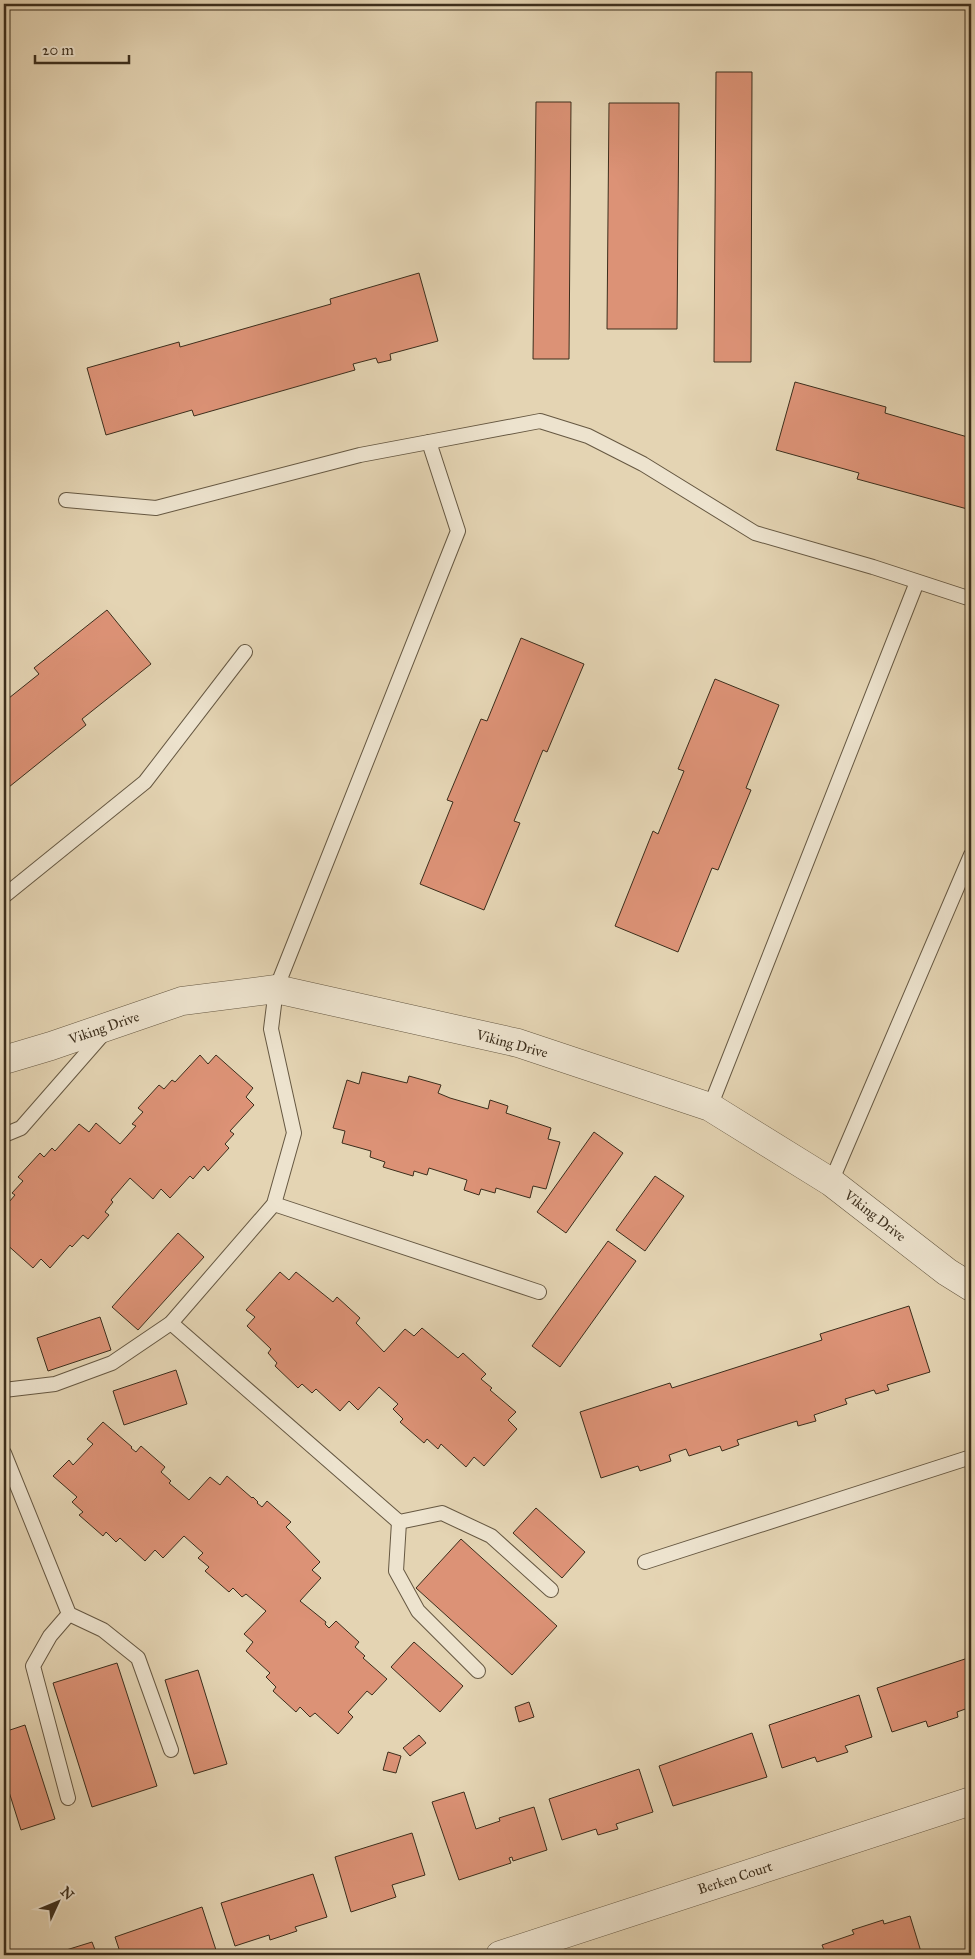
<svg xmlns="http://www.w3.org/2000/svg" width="975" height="1959" viewBox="0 0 975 1959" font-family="'IM FELL Great Primer',serif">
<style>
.building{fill:#dc9276;stroke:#3c2e1c}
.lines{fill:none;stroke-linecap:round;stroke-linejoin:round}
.service-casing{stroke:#665842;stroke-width:16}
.minor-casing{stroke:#665842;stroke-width:29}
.service{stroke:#ede3ce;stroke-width:14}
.minor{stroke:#ede3ce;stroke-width:28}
.labels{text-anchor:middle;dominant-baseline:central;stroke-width:4;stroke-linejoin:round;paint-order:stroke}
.street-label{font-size:14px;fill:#3c2e1c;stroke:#ede3ce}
</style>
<rect width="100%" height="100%" fill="#e4d4b3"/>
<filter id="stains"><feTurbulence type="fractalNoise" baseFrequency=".004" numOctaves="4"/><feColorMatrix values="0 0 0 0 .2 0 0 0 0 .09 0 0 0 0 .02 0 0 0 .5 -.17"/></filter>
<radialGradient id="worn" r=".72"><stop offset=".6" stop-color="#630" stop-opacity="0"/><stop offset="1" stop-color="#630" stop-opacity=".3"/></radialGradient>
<g class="building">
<path d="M716 72H752L751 362H714Z"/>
<path d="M536 102H571L569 359H533Z"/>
<path d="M609 103H679L677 329H607Z"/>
<path d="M419 273 438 341 390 354 391 360 378 363 376 358 353 364 355 370 194 416 192 410 106 435 87 368 179 342 180 347 331 304 330 299Z"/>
<path d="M795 382 886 407 885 413 971 438V510L857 479 859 473 776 450Z"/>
<path d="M107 610 151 664 82 719 86 725 4 791V702L39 674 34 668Z"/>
<path d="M521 638 584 664 547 752 543 750 514 821 520 823 484 910 420 884 453 802 447 800 481 719 487 721Z"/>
<path d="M715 679 779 705 746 788 751 790 718 870 712 868 678 952 615 926 653 831 658 834 684 771 678 769Z"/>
<path d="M200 1055 208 1064 216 1055 253 1088 246 1097 254 1105 230 1131 234 1134 225 1144 229 1148 208 1171 204 1166 193 1179 190 1176 170 1198 161 1189 153 1199 130 1178 111 1200 113 1202 105 1212 109 1215 88 1239 83 1235 72 1247 70 1245 50 1268 41 1259 33 1268 4 1242V1208L15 1195 12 1193 23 1181 18 1177 40 1153 44 1157 52 1148 55 1151 79 1124 89 1132 96 1123 120 1144 136 1126 132 1124 143 1112 138 1108 159 1085 164 1089 172 1080 175 1082Z"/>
<path d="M362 1072 407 1083 409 1076 441 1085 438 1093 450 1098 488 1109 490 1100 508 1106 506 1113 551 1128 548 1139 560 1142 546 1189 533 1186 530 1198 496 1188 495 1193 481 1189 479 1195 464 1190 467 1180 429 1168 427 1175 414 1171 413 1176 383 1167 385 1162 370 1157 371 1151 342 1143 345 1131 333 1128 347 1080 359 1084Z"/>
<path d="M594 1132 623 1153 566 1233 537 1212Z"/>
<path d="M655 1176 684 1196 645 1251 616 1230Z"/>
<path d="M178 1233 204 1257 138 1330 112 1307Z"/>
<path d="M608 1241 636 1261 560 1367 532 1346Z"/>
<path d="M280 1272 289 1280 296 1272 333 1302 337 1297 360 1318 356 1323 384 1352 405 1329 414 1336 422 1328 458 1358 463 1353 486 1374 481 1379 492 1388 490 1390 516 1412 508 1420 517 1429 484 1466 474 1457 466 1467 441 1444 438 1449 427 1439 424 1443 400 1422 403 1419 393 1409 398 1404 379 1387 358 1410 349 1401 340 1411 316 1389 312 1393 302 1384 298 1388 275 1366 277 1363 268 1353 271 1349 247 1326 255 1317 246 1310Z"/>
<path d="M909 1306 930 1372 887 1385 889 1390 876 1394 874 1390 845 1399 847 1404 814 1415 816 1421 798 1426 797 1421 737 1440 739 1445 722 1451 720 1446 689 1456 686 1449 669 1455 671 1461 640 1471 638 1466 601 1478 580 1412 670 1383 672 1388 822 1340 820 1334Z"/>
<path d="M100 1317 111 1350 48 1371 37 1338Z"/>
<path d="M176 1370 187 1404 124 1425 113 1391Z"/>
<path d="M103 1422 132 1447 131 1448 136 1452 141 1446 165 1467 161 1472 171 1481 169 1483 189 1500 210 1477 220 1485 227 1476 252 1498 253 1497 258 1502 257 1503 262 1507 267 1501 291 1522 286 1527 320 1562 312 1570 321 1578 300 1601 326 1622 325 1624 329 1628 336 1621 359 1642 355 1647 365 1656 363 1658 387 1679 372 1695 367 1691 348 1712 353 1717 338 1734 315 1713 310 1717 300 1707 296 1712 273 1691 276 1687 266 1677 270 1673 246 1651 253 1642 244 1634 266 1611 246 1594 242 1597 233 1588 229 1592 205 1571 209 1567 198 1558 203 1553 184 1536 163 1558 155 1550 145 1561 120 1538 116 1542 106 1532 103 1536 79 1515 83 1512 72 1502 77 1497 53 1476 69 1460 73 1465 93 1444 87 1439Z"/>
<path d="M536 1508 585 1552 562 1578 513 1533Z"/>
<path d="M461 1539 557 1626 512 1675 416 1588Z"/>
<path d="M414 1642 463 1686 440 1712 391 1667Z"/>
<path d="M968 1658 971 1669V1707L957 1712 958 1717 928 1727 926 1721 892 1732 877 1688Z"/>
<path d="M117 1663 157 1786 92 1807 53 1683Z"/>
<path d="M198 1670 227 1764 194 1774 165 1680Z"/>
<path d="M859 1695 872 1737 845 1746 848 1752 817 1762 815 1757 782 1768 769 1725Z"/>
<path d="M529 1702 534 1717 519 1722 515 1707Z"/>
<path d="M25 1725 55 1819 21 1830 4 1776V1732Z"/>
<path d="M752 1733 767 1777 673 1806 659 1766Z"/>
<path d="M419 1735 426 1743 410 1756 403 1748Z"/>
<path d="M388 1752 401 1756 396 1773 383 1770Z"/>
<path d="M639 1769 653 1812 616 1824 618 1829 598 1835 596 1829 562 1840 549 1799Z"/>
<path d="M464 1792 476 1829 500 1821 499 1818 534 1807 547 1850 513 1861 512 1857 509 1858 511 1863 459 1880 432 1802Z"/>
<path d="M412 1833 425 1875 392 1885 396 1897 351 1912 335 1857Z"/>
<path d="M313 1874 327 1917 295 1927 297 1931 270 1940 269 1935 235 1946 221 1903Z"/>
<path d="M202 1907 216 1950 199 1955H121L115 1937Z"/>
<path d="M910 1916 922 1955H826L822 1945 854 1934 852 1930 883 1920 884 1924Z"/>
<path d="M92 1942 97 1955H50Z"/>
</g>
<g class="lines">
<defs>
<g id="service">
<path d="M66 500 156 508 360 455 429 442"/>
<path d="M4 896 145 782 245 652"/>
<path d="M710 1107 917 582"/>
<path d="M4 1135 21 1128 104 1033"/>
<path d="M831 1182 971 855"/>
<path d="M274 1204 539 1292"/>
<path d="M171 1323 399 1522 442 1513 491 1536 551 1590"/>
<path d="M4 1390 55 1384 112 1363 171 1323 274 1204 294 1133 271 1029 276 989 458 531 429 442 540 421 588 436 643 464 755 533 873 567 971 599"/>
<path d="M4 1453 69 1614 103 1630 138 1658 171 1750"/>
<path d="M399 1522 396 1571 418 1611 478 1671"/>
<path d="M645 1562 971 1457"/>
<path d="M68 1798 33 1666 50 1636 69 1614"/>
</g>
<g id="minor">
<path d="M4 1060 51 1046 182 1001 276 989 518 1043 710 1107 831 1182 947 1272 971 1287"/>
<path d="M500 1955 971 1801"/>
</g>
</defs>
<use href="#service" class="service-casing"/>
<use href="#minor" class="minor-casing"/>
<use href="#service" class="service"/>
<use href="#minor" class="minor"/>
</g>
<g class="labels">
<g class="street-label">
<text transform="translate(104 1028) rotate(-19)">Viking Drive</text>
<text transform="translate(512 1044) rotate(15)">Viking Drive</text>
<text transform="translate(875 1216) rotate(38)">Viking Drive</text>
<text transform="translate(735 1878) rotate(-18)">Berken Court</text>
</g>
</g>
<rect width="975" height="1959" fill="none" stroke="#e4d4b3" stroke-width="20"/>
<rect x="5" y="5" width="965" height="1949" fill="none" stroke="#3c2e1c" stroke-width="2.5"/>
<rect x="10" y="10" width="955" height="1939" fill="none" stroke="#3c2e1c"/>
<g transform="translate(58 1902) rotate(46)" stroke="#ede3ce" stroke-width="4" paint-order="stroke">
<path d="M0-4L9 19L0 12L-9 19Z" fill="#3c2e1c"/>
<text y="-8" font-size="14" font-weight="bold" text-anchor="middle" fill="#3c2e1c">N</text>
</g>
<path d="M35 55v8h94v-8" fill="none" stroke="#3c2e1c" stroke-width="2.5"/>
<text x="42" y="55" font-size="15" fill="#3c2e1c" stroke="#ede3ce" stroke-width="4" paint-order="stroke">20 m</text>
<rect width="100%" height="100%" filter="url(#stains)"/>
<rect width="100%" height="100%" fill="url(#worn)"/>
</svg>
